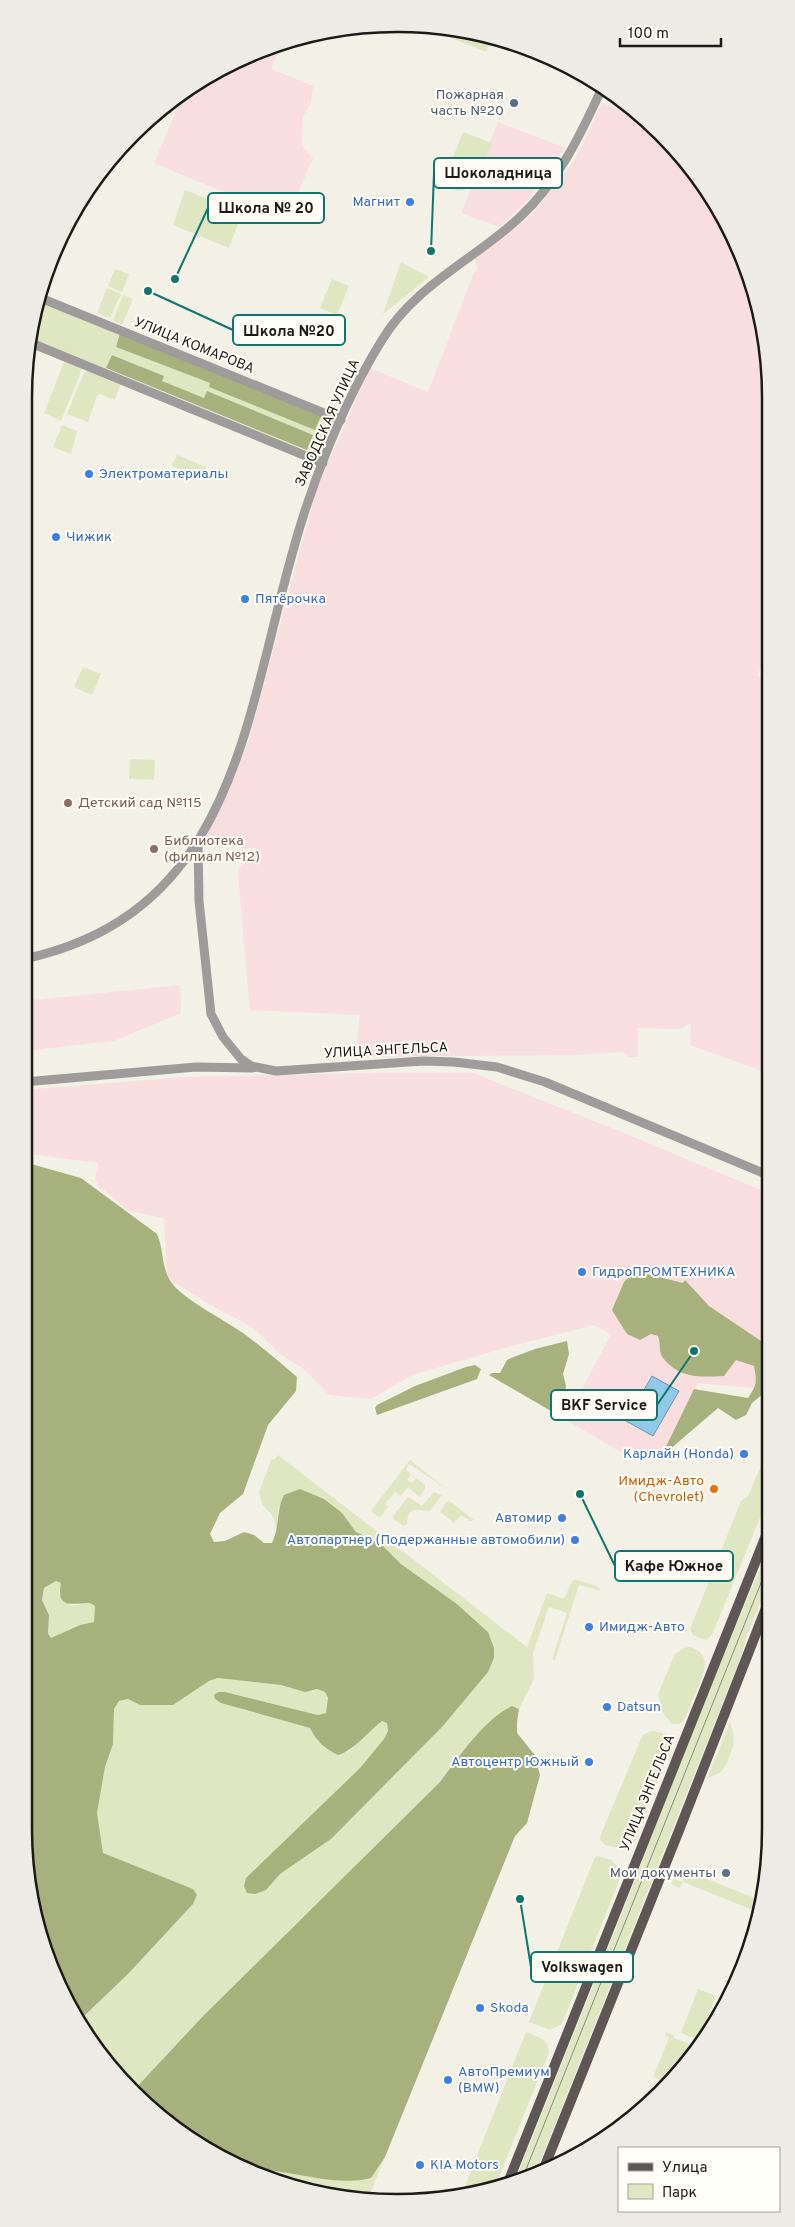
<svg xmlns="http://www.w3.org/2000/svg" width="795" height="2227" viewBox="0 0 795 2227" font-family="Overpass,sans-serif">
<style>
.industrial{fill:#f9dee0}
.medical{fill:#f9dedf}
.green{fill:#dfe7c2;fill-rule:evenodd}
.forest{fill:#a6b17d;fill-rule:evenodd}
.water{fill:#92c8e8;stroke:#6e94a9}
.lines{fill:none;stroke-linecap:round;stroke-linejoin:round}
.minor{stroke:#a09b9b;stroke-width:9}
.major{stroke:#5f5656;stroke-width:10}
.tram{stroke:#898780;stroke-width:1}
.service-dot{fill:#5c6f8a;stroke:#fffdf6;stroke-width:2}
.shop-dot{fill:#3f7fe0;stroke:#fffdf6;stroke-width:2}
.education-dot{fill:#8d6e63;stroke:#fffdf6;stroke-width:2}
.food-dot{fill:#e8710a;stroke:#fffdf6;stroke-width:2}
.labels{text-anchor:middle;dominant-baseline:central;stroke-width:4;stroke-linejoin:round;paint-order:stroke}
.service-label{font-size:14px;fill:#4e5e75;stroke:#fffdf6;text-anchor:end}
.shop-label{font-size:14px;fill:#366cbe;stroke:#fffdf6;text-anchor:start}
.street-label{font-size:14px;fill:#1b1a16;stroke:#fffdf6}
.education-label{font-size:14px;fill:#785e54;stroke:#fffdf6;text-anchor:start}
.food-label{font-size:14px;fill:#c56008;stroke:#fffdf6;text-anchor:end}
.rim{fill:none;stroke:#1b1a16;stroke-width:2.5}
.leader{fill:none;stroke:#0f766e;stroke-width:2}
.callout-dot{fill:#0f766e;stroke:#fffdf6;stroke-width:2}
.callout{fill:#fffdf6;stroke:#0f766e;stroke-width:2}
.callout-label{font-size:15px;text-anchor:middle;font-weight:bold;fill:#1b1a16}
</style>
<rect width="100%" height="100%" fill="#f3f0e5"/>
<g class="industrial">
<path d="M282 43 271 69 313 86 311 102 303 117 302 146 313 158 295 200 299 208 293 221 154 163 184 93 210 74Z"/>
<path d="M602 103 639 118 678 151 733 232 768 348 769 649 757 676 769 681 770 1074 690 1045 691 1023 681 1029 638 1028V1057H629L622 1052 574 1055 355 1057 360 1015 250 1010 238 875 240 868 257 848H243L205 839 249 740 317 488 370 368 428 392 473 275 477 270 475 259 533 213 569 168 579 152Z"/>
<path d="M180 985 181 1013 114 1041 24 1051V1001Z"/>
<path d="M377 1073H473L629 1135 770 1194V1371L763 1389 698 1383 661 1457 619 1451 566 1420 611 1334 594 1325 515 1345 412 1375 371 1399 329 1395 305 1370 280 1354 252 1327 214 1307 172 1281 167 1274 164 1218 129 1211 99 1186 95 1180 98 1163 24 1153V1090L186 1077Z"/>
</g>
<path class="medical" d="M498 122 565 148 529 199 499 227 461 213Z"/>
<g class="green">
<path d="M419 25 451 29 489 45 486 52Z"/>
<path d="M463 132 492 143 475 187 458 191 442 185Z"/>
<path d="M185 190 242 213 229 248 173 225Z"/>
<path d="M401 262 429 277 383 314Z"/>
<path d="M115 269 129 274 122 292 108 286Z"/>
<path d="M332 279 349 286 337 315 320 308Z"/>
<path d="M107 288 121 294 110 318 97 313Z"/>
<path d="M123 295 133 299 122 325 113 321Z"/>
<path d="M36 301 322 414 330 421 333 428 325 449 314 455 31 340ZM117 345 321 414 209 387 210 383 116 347ZM113 355 163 376 162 381 204 399 207 392 313 435 307 450 106 369Z"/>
<path d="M64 362 82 369 61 421 44 413Z"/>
<path d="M87 371 120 385 115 400 100 394 97 396 88 422 67 414 84 373Z"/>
<path d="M62 425 77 431 71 454 53 447Z"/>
<path d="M177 455 206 467 202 479 172 466Z"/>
<path d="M83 667 101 674 92 695 74 687Z"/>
<path d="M130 759 155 760 154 780 129 779Z"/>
<path d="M770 1444 771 1489 764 1508 714 1630 710 1637 705 1640 693 1635 690 1629 741 1501 748 1496Z"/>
<path d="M278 1455 527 1647 547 1593 564 1599 572 1581 575 1579 599 1587 601 1591 579 1585 555 1660 552 1659 567 1613 549 1607 533 1653 534 1679 519 1709 512 1706C484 1719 459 1757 440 1782L204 2015 133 2091 117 2076 81 2019 128 1974 193 1904 197 1895 193 1889 103 1854 97 1813 105 1767 113 1744 114 1709 119 1701 128 1699 140 1705H173L209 1681 218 1678 281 1685 305 1692 317 1689 325 1692 328 1698 326 1713 318 1715 225 1692 222 1703 310 1728 317 1741 348 1753 365 1734 382 1721 387 1723 388 1731 384 1739 360 1768 246 1878 266 1890 280 1874 331 1839 442 1727 488 1631 457 1604 401 1564 380 1543 356 1532 342 1513 278 1507 277 1531 272 1515 262 1504 259 1493 271 1460 275 1459Z"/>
<path d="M410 1460 447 1489 409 1464 406 1470 411 1474 407 1480 412 1483 416 1478 425 1485V1489L420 1497 408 1487 401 1496 395 1492 385 1504 388 1507 380 1518 371 1511Z"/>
<path d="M434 1492 442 1495 430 1511C417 1511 408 1504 407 1524L404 1526 394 1520 393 1516 408 1497 422 1506Z"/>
<path d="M449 1501 451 1502 474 1520 470 1521 461 1515 454 1523 440 1512 446 1502Z"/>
<path d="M771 1549V1575L746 1638 741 1657 536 2172 515 2181 642 1863 681 1758 767 1552Z"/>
<path d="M56 1581 62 1583 59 1593 70 1606 90 1603 95 1606 94 1622 80 1625 51 1638 48 1634 49 1615 42 1600 44 1588Z"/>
<path d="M689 1647C698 1649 704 1654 705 1663 706 1672 688 1711 683 1722L679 1724H672L663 1713 658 1694 675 1654 684 1648Z"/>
<path d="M730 1722 733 1732 734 1744 727 1763 721 1772 707 1779Z"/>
<path d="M651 1731C661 1731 670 1734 671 1744L637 1837 634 1843 624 1849 605 1845 600 1839 601 1834 641 1739 643 1735Z"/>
<path d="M598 1856 612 1860 618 1868 619 1881 562 2024 550 2030 529 2022 595 1857Z"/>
<path d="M687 1871 762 1901 760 1913 683 1882 680 1888 671 1884 674 1879 682 1882Z"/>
<path d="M698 1989 716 1996 699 2040 681 2033Z"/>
<path d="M526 2032C537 2037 549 2038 549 2052L494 2190 461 2196Z"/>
<path d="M665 2032 674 2035 673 2038 700 2047 670 2084 653 2077 669 2038 666 2036Z"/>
<path d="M218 2156 250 2166 371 2178 385 2157 367 2201 349 2200 232 2165Z"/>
</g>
<g class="forest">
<path d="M120 333 322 414 315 430 209 387 210 383 116 347Z"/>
<path d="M112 355 164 376 162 381 204 398 207 391 313 435 307 450 106 368Z"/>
<path d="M24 1162 81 1178 157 1234C164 1250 161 1267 171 1282 181 1298 226 1321 243 1333 262 1347 279 1362 297 1377L296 1391 268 1425 243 1494 220 1513 210 1534 214 1542 225 1541 244 1532 254 1535 264 1543H272C280 1526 276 1511 284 1495L300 1489 324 1499 342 1513 356 1532 380 1543 401 1564 457 1604 488 1632 494 1648V1658L488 1672 442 1727 331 1839 280 1874 266 1890 255 1894 247 1893 244 1886 246 1878 360 1768 384 1739 388 1731 387 1723 382 1721C369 1731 352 1752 338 1755 324 1748 317 1742 310 1728L221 1703 215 1699 214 1695 218 1692H225L318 1715 326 1713 328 1698 325 1692 317 1689 305 1692 281 1685 218 1678 209 1681 173 1705H140L128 1699 119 1701 114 1709 113 1744 105 1767 97 1813 103 1853 193 1889 197 1895 193 1904 128 1974 81 2019 52 1972 31 1902 24 1830ZM56 1581 61 1583C56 1610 72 1603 90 1603L95 1606 94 1622 80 1625 51 1638 48 1634 49 1615 42 1600 44 1588Z"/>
<path d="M635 1271 683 1283 685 1280 709 1306 770 1347V1388L752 1403 746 1415 736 1420 718 1408 661 1457 694 1389 748 1398C757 1384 757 1383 754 1366L736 1360 724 1376C700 1377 680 1379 663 1358 658 1351 661 1343 658 1336L651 1334 640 1340 627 1334 612 1310 624 1282Z"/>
<path d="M567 1341 569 1354 563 1374 566 1386 564 1401 568 1413 567 1417 563 1418 489 1375 492 1373H500L507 1360 511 1358 535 1349Z"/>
<path d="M475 1365 481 1369 477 1379 377 1415 375 1408 377 1405 415 1386 466 1367Z"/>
<path d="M512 1706 519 1709 517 1722V1733L534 1754 540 1775 527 1823 515 1836 385 2157 371 2178C347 2184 323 2179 299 2175 272 2170 242 2168 217 2156 185 2140 159 2116 133 2091L204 2015 440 1782C459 1757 484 1719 512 1706Z"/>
</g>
<path class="water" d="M652 1376 679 1391 653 1436 626 1421Z"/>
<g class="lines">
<g class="minor">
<path d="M38 297 341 420"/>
<path d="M31 343 323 463"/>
<path d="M198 841 199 901 211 1014 223 1037 241 1059 251 1066 276 1071 423 1061 454 1062 497 1067 545 1082 770 1176"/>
<path d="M24 959C230 915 244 727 291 558 310 486 343 403 382 340 415 285 474 260 520 217 558 182 581 134 602 88"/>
<path d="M24 1082 196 1067 253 1068"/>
</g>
<g class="major">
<path d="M544 2168 680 1828 771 1595"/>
<path d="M507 2185 771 1523"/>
</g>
<path class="tram" d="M523 2177 771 1558"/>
</g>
<g class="service-dot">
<circle cx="514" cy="103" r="5"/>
<circle cx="726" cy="1873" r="5"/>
</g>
<g class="shop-dot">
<circle cx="410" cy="202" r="5"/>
<circle cx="89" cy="474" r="5"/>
<circle cx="56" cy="537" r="5"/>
<circle cx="245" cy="599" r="5"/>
<circle cx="582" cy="1272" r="5"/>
<circle cx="744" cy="1454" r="5"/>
<circle cx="562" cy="1518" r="5"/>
<circle cx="575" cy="1540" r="5"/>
<circle cx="589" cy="1627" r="5"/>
<circle cx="607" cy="1707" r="5"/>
<circle cx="589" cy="1762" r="5"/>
<circle cx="480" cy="2008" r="5"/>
<circle cx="448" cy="2080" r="5"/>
<circle cx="420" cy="2165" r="5"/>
</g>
<g class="education-dot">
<circle cx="68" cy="803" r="5"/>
<circle cx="154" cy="849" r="5"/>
</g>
<circle class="food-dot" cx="714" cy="1489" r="5"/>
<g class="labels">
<g class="service-label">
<text x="504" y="95">Пожарная<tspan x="504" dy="16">часть №20</tspan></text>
<text x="716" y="1873">Мои документы</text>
</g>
<g class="shop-label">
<text x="400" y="202" text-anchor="end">Магнит</text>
<text x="99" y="474">Электроматериалы</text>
<text x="66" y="537">Чижик</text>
<text x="255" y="599">Пятёрочка</text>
<text x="592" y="1272">ГидроПРОМТЕХНИКА</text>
<text x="734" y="1454" text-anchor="end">Карлайн (Honda)</text>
<text x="552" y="1518" text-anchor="end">Автомир</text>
<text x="565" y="1540" text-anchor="end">Автопартнер (Подержанные автомобили)</text>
<text x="599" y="1627">Имидж-Авто</text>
<text x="617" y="1707">Datsun</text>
<text x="579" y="1762" text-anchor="end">Автоцентр Южный</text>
<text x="490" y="2008">Skoda</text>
<text x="458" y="2072">АвтоПремиум<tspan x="458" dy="16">(BMW)</tspan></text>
<text x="430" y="2165">KIA Motors</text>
</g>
<g class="street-label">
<text transform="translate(194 346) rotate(22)">УЛИЦА КОМАРОВА</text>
<text transform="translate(328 423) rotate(-66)">ЗАВОДСКАЯ УЛИЦА</text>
<text transform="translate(386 1051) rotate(-3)">УЛИЦА ЭНГЕЛЬСА</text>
<text transform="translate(648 1793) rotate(-68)">УЛИЦА ЭНГЕЛЬСА</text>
</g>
<g class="education-label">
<text x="78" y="803">Детский сад №115</text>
<text x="164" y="841">Библиотека<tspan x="164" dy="16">(филиал №12)</tspan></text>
</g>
<g class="food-label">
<text x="704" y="1481">Имидж-Авто<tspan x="704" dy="16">(Chevrolet)</tspan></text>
</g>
</g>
<path d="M0 0H795V2227H0ZM397 32H397A365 365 0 0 1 762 397V1829A365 365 0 0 1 397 2194H397A365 365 0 0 1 32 1829V397A365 365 0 0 1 397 32Z" fill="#edebe4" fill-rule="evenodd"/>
<path class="rim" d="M397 32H397A365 365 0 0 1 762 397V1829A365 365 0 0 1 397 2194H397A365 365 0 0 1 32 1829V397A365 365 0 0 1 397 32Z"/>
<path class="leader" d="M431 251L434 173M175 279L208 208M148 291L233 330M694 1351L657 1405M580 1494L615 1566M520 1899L531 1967"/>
<g class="callout-dot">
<circle cx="431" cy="251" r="5"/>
<circle cx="175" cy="279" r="5"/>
<circle cx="148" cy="291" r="5"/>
<circle cx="694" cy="1351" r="5"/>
<circle cx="580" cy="1494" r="5"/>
<circle cx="520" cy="1899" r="5"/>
</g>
<g class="callout">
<rect x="434" y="158" width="128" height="30" rx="5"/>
<rect x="208" y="193" width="116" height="30" rx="5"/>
<rect x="233" y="315" width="112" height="30" rx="5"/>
<rect x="551" y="1390" width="106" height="30" rx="5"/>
<rect x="615" y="1551" width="118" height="30" rx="5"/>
<rect x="531" y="1952" width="102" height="30" rx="5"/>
</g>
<g class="callout-label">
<text x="498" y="178">Шоколадница</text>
<text x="266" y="213">Школа № 20</text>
<text x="289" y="336">Школа №20</text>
<text x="604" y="1410">BKF Service</text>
<text x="674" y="1571">Кафе Южное</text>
<text x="582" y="1972">Volkswagen</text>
</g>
<rect x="618" y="2147" width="162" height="65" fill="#fffdf6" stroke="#a4a29c"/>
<rect x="628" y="2163" width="25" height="8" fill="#5f5656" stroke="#a4a29c"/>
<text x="662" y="2172" font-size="15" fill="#1b1a16">Улица</text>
<rect x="628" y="2184" width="25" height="15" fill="#dfe7c2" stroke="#a4a29c"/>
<text x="662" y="2197" font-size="15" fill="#1b1a16">Парк</text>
<path d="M620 38v8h101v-8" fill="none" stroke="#1b1a16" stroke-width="2.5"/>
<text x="628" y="38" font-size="15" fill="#1b1a16" stroke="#fffdf6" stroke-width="4" paint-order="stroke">100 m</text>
</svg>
